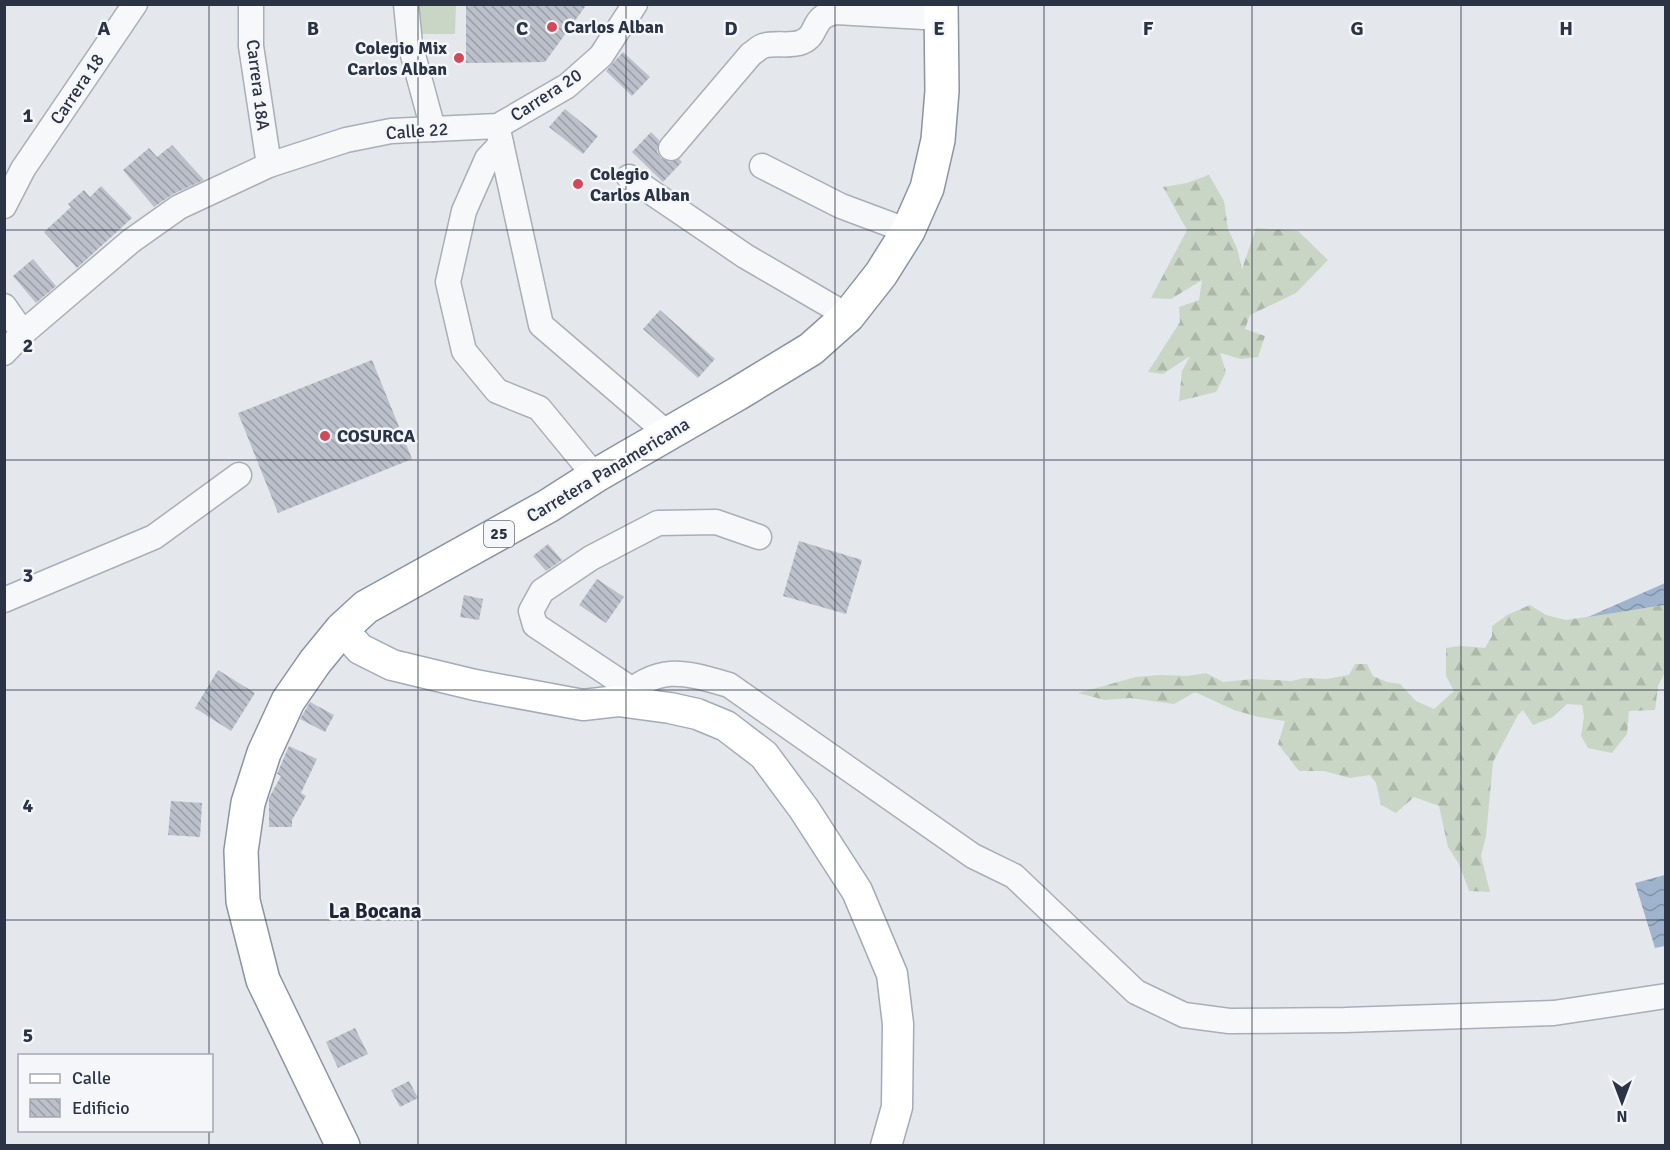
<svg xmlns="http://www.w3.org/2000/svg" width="1670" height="1150" viewBox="0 0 1670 1150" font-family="Signika,sans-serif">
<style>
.forest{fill:url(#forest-firs)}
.garden{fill:#c9d6c5}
.water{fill:url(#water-waves)}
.building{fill:url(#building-back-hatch)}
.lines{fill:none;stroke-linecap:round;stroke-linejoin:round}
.minor-casing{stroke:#a9aeb7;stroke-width:27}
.major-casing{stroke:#a3abb8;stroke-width:33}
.highway-casing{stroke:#8b94a3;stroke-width:36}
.minor{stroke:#f7f8fa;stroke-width:24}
.major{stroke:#fff;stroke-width:30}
.highway{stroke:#fff;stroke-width:33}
.grid{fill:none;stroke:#2b3445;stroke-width:1.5;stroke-opacity:0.55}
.poi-dot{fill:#d1495b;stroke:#f4f6f9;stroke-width:2}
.labels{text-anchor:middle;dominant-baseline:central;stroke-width:5;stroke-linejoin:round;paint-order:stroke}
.shield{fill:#f4f6f9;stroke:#676e7b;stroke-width:1.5}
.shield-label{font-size:16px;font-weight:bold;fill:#2b3445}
.poi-label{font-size:18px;font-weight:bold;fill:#2b3445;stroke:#f4f6f9;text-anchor:start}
.street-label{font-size:18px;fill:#2b3445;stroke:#f4f6f9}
.quarter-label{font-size:21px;font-weight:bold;fill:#1d2536;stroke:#f4f6f9}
.grid-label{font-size:20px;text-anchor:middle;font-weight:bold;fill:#2b3445;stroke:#f4f6f9;stroke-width:5;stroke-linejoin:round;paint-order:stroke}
</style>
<defs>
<pattern id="forest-firs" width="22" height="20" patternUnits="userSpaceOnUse" patternTransform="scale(1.5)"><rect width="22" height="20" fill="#c9d6c5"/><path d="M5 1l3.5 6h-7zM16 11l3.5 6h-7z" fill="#adb8ab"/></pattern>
<pattern id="water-waves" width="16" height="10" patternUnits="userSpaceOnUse" patternTransform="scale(1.5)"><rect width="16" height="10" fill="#9fb4cc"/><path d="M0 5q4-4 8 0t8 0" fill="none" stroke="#8293a7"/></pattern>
<pattern id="building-back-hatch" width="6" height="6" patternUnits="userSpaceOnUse" patternTransform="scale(1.5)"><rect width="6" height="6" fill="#bbc0ca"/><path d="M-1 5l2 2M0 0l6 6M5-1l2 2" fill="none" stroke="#989da6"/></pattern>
</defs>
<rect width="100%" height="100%" fill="#e4e7ec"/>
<g class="forest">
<path d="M1209 175 1224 201 1228 229 1237 248 1242 269 1256 228 1298 231 1328 260 1296 293 1250 315 1245 329 1265 336 1258 357 1241 359 1220 353 1226 372 1216 392 1179 401 1182 371 1190 356 1163 374 1148 372 1180 322 1179 307 1199 300 1202 280 1171 299 1151 298 1187 230 1163 187 1187 183Z"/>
<path d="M1530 605 1546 615 1566 620 1665 605V672L1658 686 1655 710 1629 711 1627 734 1612 753 1588 748 1581 736 1584 717 1582 705 1567 704 1553 717 1533 725 1523 710 1518 715 1493 762 1486 836 1481 856 1490 892 1469 891 1459 864 1448 847 1439 806 1414 797 1396 813 1381 805 1376 783 1370 775 1350 778 1324 771H1299L1278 744 1285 721 1259 717 1234 710 1195 692 1174 704 1130 698 1105 700 1078 693 1136 677 1161 675 1187 676 1206 673 1223 682 1253 679 1292 681 1304 678 1326 679 1349 675 1355 664H1367L1373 676 1387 682 1400 684 1416 701 1434 709 1454 691 1446 676V648L1461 646 1485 648 1492 636V626L1507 615Z"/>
</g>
<path class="garden" d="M409 5H456L455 34H409Z"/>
<g class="water">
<path d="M1665 583V605L1588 617Z"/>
<path d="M1665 875V946L1655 948 1635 883Z"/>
</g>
<g class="building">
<path d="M466 4H587L545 62 466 63Z"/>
<path d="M623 52 650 77 632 96 606 71Z"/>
<path d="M565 109 598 136 583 154 549 127Z"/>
<path d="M651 132 659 140 657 152 661 158 669 162 679 159 682 162 663 182 632 152Z"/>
<path d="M172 145 204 180 173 194 154 207 123 170 149 148 157 157Z"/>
<path d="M101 186 132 218 77 268 44 232 71 207 68 204 84 190 90 197Z"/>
<path d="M33 259 56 286 36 303 13 276Z"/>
<path d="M660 310 715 359 698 378 643 329Z"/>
<path d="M372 360 412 459 278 513 238 413Z"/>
<path d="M799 541 862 560 846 614 783 596Z"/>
<path d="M548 544 562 560 546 571 533 556Z"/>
<path d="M597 579 624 597 606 623 579 605Z"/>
<path d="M464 595 483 599 479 620 460 617Z"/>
<path d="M218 670 255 693 231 731 195 708Z"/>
<path d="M310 702 334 715 325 732 300 719Z"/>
<path d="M289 746 317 759 301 793 306 796 292 820V827H269V798L281 776 277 774Z"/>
<path d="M171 801 202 803 200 837 168 835Z"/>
<path d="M355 1028 368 1054 338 1068 326 1042Z"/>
<path d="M409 1081 418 1098 400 1107 391 1090Z"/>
</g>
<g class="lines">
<defs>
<g id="minor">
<path d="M251 4V46L269 165"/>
<path d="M406 4 410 44 433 129"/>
<path d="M499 134 541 325 668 434"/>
<path d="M501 144 487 159 464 211 448 282 464 351 497 391 539 408 595 476"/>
<path d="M671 148 751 54C755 52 759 47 763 46 775 42 790 47 802 42 820 34 810 17 836 12L941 18"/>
<path d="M762 166 841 206 908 231"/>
<path d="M629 177 745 256 848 316"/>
<path d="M4 206 23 169 135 4"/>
<path d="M4 306 23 333"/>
<path d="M4 353 23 333 131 241 179 207 269 165 346 140 391 131 498 126 567 86 601 56 635 4"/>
<path d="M4 600 154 537 239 475"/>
<path d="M631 689 535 625 531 611 542 591 591 558 658 523 716 522 759 537"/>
<path d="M618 701C658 664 681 671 729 685L973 856 1014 876 1136 992 1184 1015 1229 1021 1345 1020 1554 1013 1666 996"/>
</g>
<path id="major" d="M342 629 360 649 392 665 475 685 583 705 618 701 670 708 697 714 726 726 764 755 804 809 857 891 892 974 898 1024 897 1107 886 1146"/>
<path id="highway" d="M343 1146 263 980 243 901 241 851 248 803 264 753 288 701 315 662 342 629 366 607 548 506 595 476 737 394 811 349 848 316 881 274 908 231 927 188 938 140 942 91 941 4"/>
</defs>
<use href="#minor" class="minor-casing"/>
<use href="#major" class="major-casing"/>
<use href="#highway" class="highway-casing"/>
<use href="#minor" class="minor"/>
<use href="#major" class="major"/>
<use href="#highway" class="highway"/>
</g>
<path class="grid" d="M209 4V1056M418 4V1146M626 4V1146M835 4V1146M1044 4V1146M1252 4V1146M1461 4V1146M4 230H1666M4 460H1666M4 690H1666M4 920H1666M209 1130V1146"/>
<g class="poi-dot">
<circle cx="552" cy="27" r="6"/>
<circle cx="459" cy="58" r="6"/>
<circle cx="578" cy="184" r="6"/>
<circle cx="325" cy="436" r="6"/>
</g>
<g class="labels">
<rect class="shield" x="484" y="521" width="30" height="26" rx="4.5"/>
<g class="shield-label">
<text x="499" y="534">25</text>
</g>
<g class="poi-label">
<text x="564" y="27">Carlos Alban</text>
<text x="447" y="48" text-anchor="end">Colegio Mix<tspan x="447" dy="21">Carlos Alban</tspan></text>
<text x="590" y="174">Colegio<tspan x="590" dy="21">Carlos Alban</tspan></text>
<text x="337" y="436">COSURCA</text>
</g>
<g class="street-label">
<text transform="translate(258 85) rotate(83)">Carrera 18A</text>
<text transform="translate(77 89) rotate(-56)">Carrera 18</text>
<text transform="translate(546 95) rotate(-33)">Carrera 20</text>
<text transform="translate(417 131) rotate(-4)">Calle 22</text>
<text transform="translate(608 470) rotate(-31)">Carretera Panamericana</text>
</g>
<g class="quarter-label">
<text x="375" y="911">La Bocana</text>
</g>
</g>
<g class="grid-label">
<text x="104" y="35">A</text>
<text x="313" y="35">B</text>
<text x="522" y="35">C</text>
<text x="731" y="35">D</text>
<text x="939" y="35">E</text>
<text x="1148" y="35">F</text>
<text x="1357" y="35">G</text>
<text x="1566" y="35">H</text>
<text x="28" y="122">1</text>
<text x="28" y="352">2</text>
<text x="28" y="582">3</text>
<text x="28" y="812">4</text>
<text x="28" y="1042">5</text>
</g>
<rect width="1670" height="1150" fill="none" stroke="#2b3445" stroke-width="12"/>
<rect x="18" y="1054" width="195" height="78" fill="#f4f6f9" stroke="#a4a8b1" stroke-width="1.5"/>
<rect x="30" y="1074" width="30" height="9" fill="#ffffff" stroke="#a4a8b1" stroke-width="1.5"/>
<text x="72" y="1084" font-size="18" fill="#2b3445">Calle</text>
<rect x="30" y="1099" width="30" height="18" fill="url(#building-back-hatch)" stroke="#a4a8b1" stroke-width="1.5"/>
<text x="72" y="1114" font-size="18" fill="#2b3445">Edificio</text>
<g transform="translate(1622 1102) rotate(180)" stroke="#f4f6f9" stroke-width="4.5" paint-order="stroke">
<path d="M0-4.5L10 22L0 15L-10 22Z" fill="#2b3445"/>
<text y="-9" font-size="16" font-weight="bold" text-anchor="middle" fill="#2b3445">N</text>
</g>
</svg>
